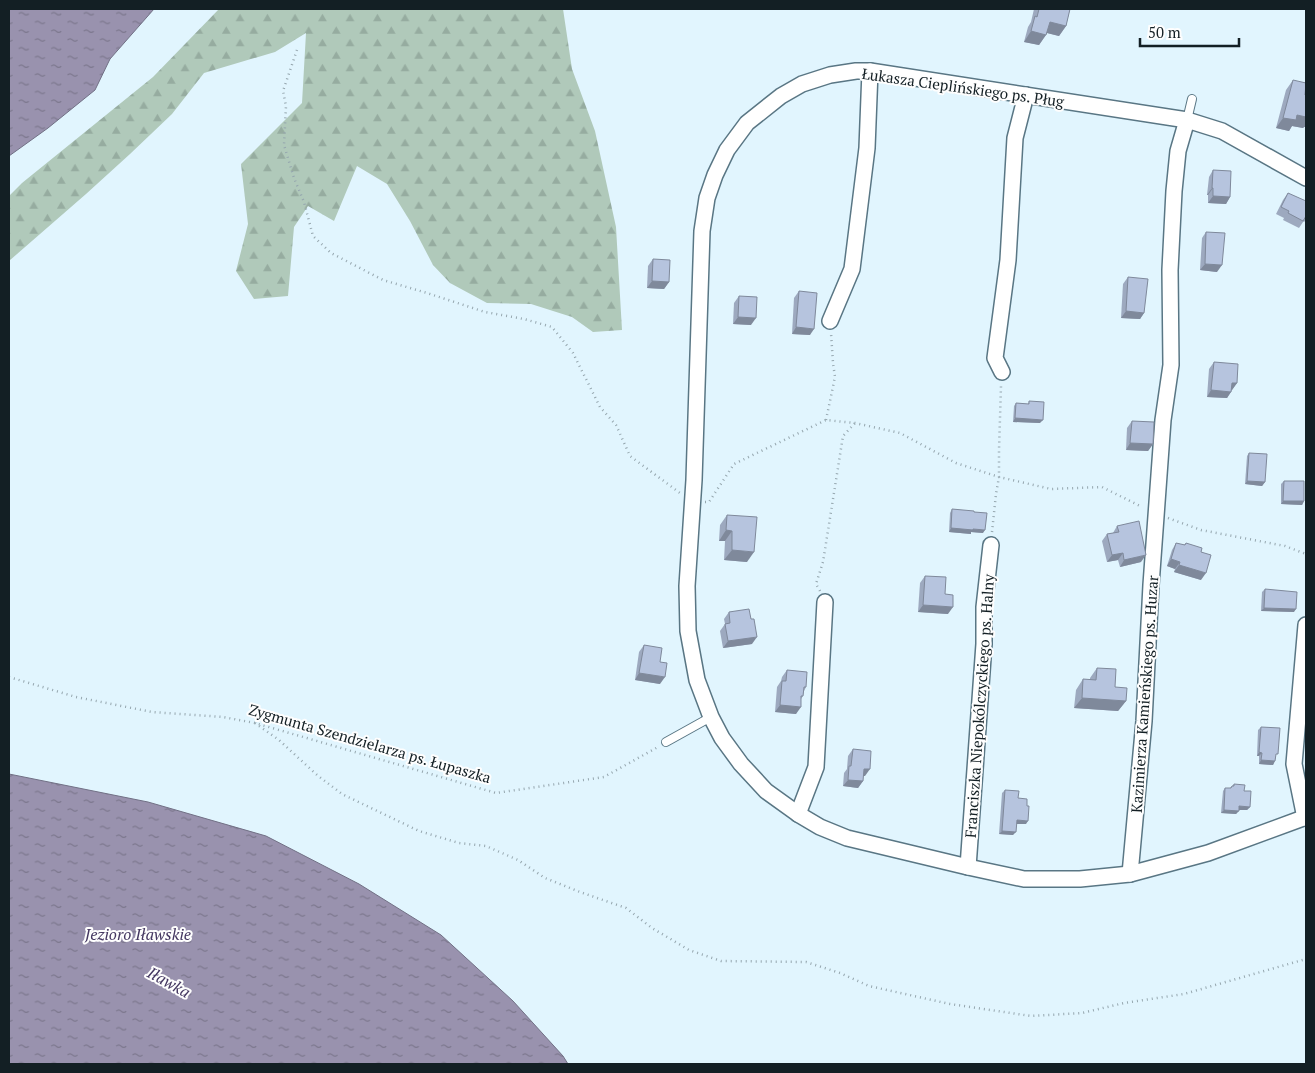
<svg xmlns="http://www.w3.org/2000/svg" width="1315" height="1073" viewBox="0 0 1315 1073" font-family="'PT Serif',serif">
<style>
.forest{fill:url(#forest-firs)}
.water{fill:url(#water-ripples);stroke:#717085}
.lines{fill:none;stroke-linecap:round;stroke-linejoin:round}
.service-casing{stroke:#597684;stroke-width:10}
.minor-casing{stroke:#597684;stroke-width:18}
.path{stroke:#95a6ae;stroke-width:2.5;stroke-dasharray:1 4;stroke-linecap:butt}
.service{stroke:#fff;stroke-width:8}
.minor{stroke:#fff;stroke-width:15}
.wall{fill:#9da9bf}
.shaded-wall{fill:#7f899b}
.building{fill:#b6c4de;stroke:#7f899b}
.labels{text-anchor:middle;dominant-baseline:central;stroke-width:4;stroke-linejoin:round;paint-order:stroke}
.street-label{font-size:15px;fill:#131f24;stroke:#fefefe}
.water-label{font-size:16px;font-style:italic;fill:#443761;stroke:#fefefe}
</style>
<defs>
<pattern id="forest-firs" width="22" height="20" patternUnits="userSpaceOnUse" patternTransform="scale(1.25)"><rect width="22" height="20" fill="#b0c9ba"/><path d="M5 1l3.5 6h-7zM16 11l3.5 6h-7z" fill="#96aca0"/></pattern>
<pattern id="water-ripples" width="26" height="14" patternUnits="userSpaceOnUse" patternTransform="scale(1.25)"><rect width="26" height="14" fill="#9992ae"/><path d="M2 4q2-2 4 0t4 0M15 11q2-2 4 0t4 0" fill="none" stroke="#7c778d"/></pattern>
</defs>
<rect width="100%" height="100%" fill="#e1f5fe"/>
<path class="forest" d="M219 9H563L572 69 595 131 616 227 622 330 593 332 572 317 531 304 487 303 450 283 433 265 410 221 387 184 357 166 334 221 308 206 294 227 288 296 254 299 236 271 248 224 241 164 302 103 306 33 275 52 204 73 172 114 130 154 86 194 9 261V196L22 183 153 77Z"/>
<g class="water">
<path d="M9 9H154L110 59 95 90 48 128 9 156Z"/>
<path d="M9 774 148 802 266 836 359 884 441 935 513 1001 563 1056 568 1064H9Z"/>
</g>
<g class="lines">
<defs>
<g id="service">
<path d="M1187 120 1192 99"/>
<path d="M666 742 711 717"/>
</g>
<g id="minor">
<path d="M1306 178 1222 131 1187 120 870 71H856L830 75 802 84 781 96 747 123 727 150 715 175 707 198 702 231 694 480 687 586 688 631 697 680 711 717 722 738 741 764 766 791 798 814 820 827 847 838 968 867 1024 879H1080L1130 874 1208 853 1306 817"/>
<path d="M830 321 852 269 867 148 870 71"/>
<path d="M1002 372 995 358 1008 260 1015 138 1026 95"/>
<path d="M798 814 816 767 825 602"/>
<path d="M1305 818 1294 764 1306 625"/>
<path d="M968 867 984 644V607L991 545"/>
<path d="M1130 874 1144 721 1151 585 1163 420 1171 365 1170 270 1174 191 1178 151 1187 120"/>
</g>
</defs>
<use href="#service" class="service-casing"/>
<use href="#minor" class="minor-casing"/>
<g class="path">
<path d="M297 50 283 91 286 106 284 145 294 178 304 202 313 236 331 253 383 280 427 293 485 312 524 319 552 327 573 353 600 407 616 425 630 456 680 493"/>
<path d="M826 420 835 377 833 363 831 333"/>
<path d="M705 502H709L734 464 826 420 855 423 900 433 956 463 999 477 1051 489 1102 487 1142 507"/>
<path d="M1168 518 1201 530 1285 546 1306 554"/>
<path d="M992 532 996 494 999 477V450L1001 386"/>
<path d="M820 591 816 584 823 562 843 436 855 423"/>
<path d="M9 677 76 697 152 712 223 717 255 723 496 793 604 777 658 747"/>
<path d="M255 723 279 740 317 775 342 794 419 831 459 843 486 846 518 860 545 878 580 892 626 908 652 928 689 950 721 961 806 962 840 973 869 986 950 1004 1031 1016 1082 1013 1124 1003 1184 994 1306 959"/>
</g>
<use href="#service" class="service"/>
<use href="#minor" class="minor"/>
</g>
<g class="wall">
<path d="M1034 9H1070L1066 26 1059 36 1047 33 1039 45 1024 42 1028 27 1031 22Z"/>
<path d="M1293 80 1305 95 1306 96V127H1304L1303 128 1292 126 1289 131 1276 128 1286 90Z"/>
<path d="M1213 170 1230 197 1226 204 1208 203V195H1207L1209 177Z"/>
<path d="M1288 193 1306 221 1303 222 1299 228 1283 220 1284 218 1276 214 1283 200Z"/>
<path d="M1206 232 1217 272 1200 270 1202 238Z"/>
<path d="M653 259 669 282 664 289 647 288 648 266Z"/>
<path d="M1128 277 1144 313 1140 319 1121 318 1123 284Z"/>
<path d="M799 291 810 335 792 334 794 298Z"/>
<path d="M739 296 751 325 733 324 734 303Z"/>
<path d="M1214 362 1237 383 1232 390 1227 398 1207 397 1209 369Z"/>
<path d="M1029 401 1040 423 1013 422 1014 406 1016 403 1028 404Z"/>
<path d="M1132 421 1153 444 1148 451 1126 450 1127 428Z"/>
<path d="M1249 453 1265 482 1262 486 1245 484 1247 456Z"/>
<path d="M1284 481 1304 501 1302 505 1281 504V484Z"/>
<path d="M952 509 974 512 983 533 971 532V534L949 532 950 513Z"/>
<path d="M727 515 747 562 724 560 725 541H719L720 525Z"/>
<path d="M1117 526 1141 562 1120 567 1118 560 1107 562 1102 541 1107 534 1113 533Z"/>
<path d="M1176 543 1184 545 1186 543 1201 552V580L1174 572 1175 569 1167 566 1172 550Z"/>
<path d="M925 576 945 594 948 614 918 612 920 583Z"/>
<path d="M1265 589 1294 612 1261 611 1262 592Z"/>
<path d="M729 612 751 619 752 644 723 648 720 631 725 624 724 619Z"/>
<path d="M644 645 660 662V684L635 680 639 652Z"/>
<path d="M1097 668 1115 687 1126 701 1118 711 1074 708 1076 690 1083 679 1090 680V678Z"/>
<path d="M787 670 806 687 804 691 803 696 801 699 796 714 775 712 777 687 781 681 782 677Z"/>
<path d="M1261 727 1276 757 1273 765 1259 764V756H1257L1258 730Z"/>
<path d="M853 749 865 776H863V781L858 788 843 786 844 773 847 769 848 756Z"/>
<path d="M1234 784 1244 791 1250 807 1247 810H1239L1236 814 1221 813 1223 791 1225 788H1230Z"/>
<path d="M1005 790 1018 798 1026 824H1016L1013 835 999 834 1002 793Z"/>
</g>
<g class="shaded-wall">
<path d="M1050 22 1066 26 1059 36 1043 32Z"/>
<path d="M1031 31 1046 35 1039 45 1024 42Z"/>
<path d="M1297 115 1306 117V127H1304L1303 128 1292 126 1289 131 1276 128 1283 118Z"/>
<path d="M1212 188H1213L1208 195H1207Z"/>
<path d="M1213 196 1230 197 1226 204 1208 203Z"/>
<path d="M1205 264 1222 265 1217 272 1200 270Z"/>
<path d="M652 281 669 282 664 289 647 288Z"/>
<path d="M1126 311 1144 313 1140 319 1121 318Z"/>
<path d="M738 317 756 318 751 325 733 324Z"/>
<path d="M796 327 814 329 810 335 792 334Z"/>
<path d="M1232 383H1237L1232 390 1227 389Z"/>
<path d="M1211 390 1231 392 1227 398 1207 397Z"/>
<path d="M1015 418 1043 420 1040 423 1013 422Z"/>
<path d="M1130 443 1153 444 1148 451 1126 450Z"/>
<path d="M1247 481 1265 482 1262 486 1245 484Z"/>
<path d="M1283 501H1304L1302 505 1281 504Z"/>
<path d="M951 528 973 529 985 530 983 533 971 532V534L949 532Z"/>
<path d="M726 530 732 531 725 541H719Z"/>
<path d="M732 550 754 552 747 562 724 560Z"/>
<path d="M1123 553 1118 560 1107 562 1112 555Z"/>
<path d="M1146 555 1141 562 1120 567 1124 560Z"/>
<path d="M1171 559 1180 562 1175 569 1167 566Z"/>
<path d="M1179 565 1206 573 1201 580 1174 572Z"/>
<path d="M923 605 953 607 948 614 918 612Z"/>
<path d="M1264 608 1296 609 1294 612 1261 611Z"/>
<path d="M757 637 752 644 723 648 728 641Z"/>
<path d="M639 673 665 677 660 684 635 680Z"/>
<path d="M1082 698 1126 701 1118 711 1074 708Z"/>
<path d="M780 705 801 707 796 714 775 712Z"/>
<path d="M1259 752 1262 753 1259 756H1257Z"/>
<path d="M1261 760 1275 761 1273 765 1259 764Z"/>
<path d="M864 769H870L865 776H859Z"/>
<path d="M848 780 863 781 858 788 843 786Z"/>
<path d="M1239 806 1250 807 1247 810H1236Z"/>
<path d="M1224 810 1239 811 1236 814 1221 813Z"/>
<path d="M1017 820 1028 821 1026 824H1014Z"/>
<path d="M1002 831 1016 832 1013 835 999 834Z"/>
</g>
<g class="building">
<path d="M1039 9H1070L1066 26 1050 22 1046 35 1031 31 1035 16 1037 17Z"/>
<path d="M1293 80 1306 83 1305 95 1306 96V117L1297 115 1296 120 1283 118Z"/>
<path d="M1213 170 1231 171 1230 197 1213 196V188H1212Z"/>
<path d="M1288 193 1306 201V216L1303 221 1288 213 1289 211 1281 207Z"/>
<path d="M1206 232 1225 233 1222 265 1205 264Z"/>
<path d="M653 259 670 260 669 282 652 281Z"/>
<path d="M1128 277 1148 279 1144 313 1126 311Z"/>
<path d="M799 291 817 293 814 329 796 327Z"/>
<path d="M739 296 757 297 756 318 738 317Z"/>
<path d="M1214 362 1238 364 1237 383H1232L1231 392 1211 390Z"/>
<path d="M1029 401 1044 402 1043 420 1015 418 1016 403 1029 404Z"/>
<path d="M1132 421 1154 422 1153 444 1130 443Z"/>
<path d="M1249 453 1267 454 1265 482 1247 481Z"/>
<path d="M1284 481H1304V501H1283Z"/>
<path d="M952 509 974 511V512L987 513 985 530 973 529V530L951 528Z"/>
<path d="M727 515 757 517 754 552 732 550V531L726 530Z"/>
<path d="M1139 521 1146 555 1124 560 1123 553 1112 555 1107 534 1119 532 1117 526Z"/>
<path d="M1176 543 1185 545 1186 543 1202 548 1201 552 1211 555 1206 573 1179 565 1180 562 1171 559Z"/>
<path d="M925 576 946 577 945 594 953 595V607L923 605Z"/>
<path d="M1265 589 1297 592 1296 609 1264 608Z"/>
<path d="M749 609 751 619H754L757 637 728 641 725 624 730 623 729 612Z"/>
<path d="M644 645 662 648 660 662 667 663 665 677 639 673Z"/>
<path d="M1097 668 1116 669 1115 687 1127 688 1126 701 1082 698 1083 679 1096 680Z"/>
<path d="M787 670 807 672 806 687H804L803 696H801V707L780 705 782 681H786Z"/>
<path d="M1261 727 1280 728 1278 754H1276L1275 761 1261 760 1262 753 1259 752Z"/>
<path d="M853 749 871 751 870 769H864L863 781 848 780 849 766H851Z"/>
<path d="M1234 784 1245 785 1244 791H1251L1250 807 1239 806V811L1224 810 1225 788H1231L1232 786H1234Z"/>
<path d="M1005 790 1019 791 1018 798 1027 799V806H1029L1028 821 1017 820 1016 832 1002 831Z"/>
</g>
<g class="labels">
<g class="street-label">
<text transform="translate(963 87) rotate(8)">Łukasza Cieplińskiego ps. Pług</text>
<text transform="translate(1144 694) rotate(-86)">Kazimierza Kamieńskiego ps. Huzar</text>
<text transform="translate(979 706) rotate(-86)">Franciszka Niepokólczyckiego ps. Halny</text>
<text transform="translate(370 743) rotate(16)">Zygmunta Szendzielarza ps. Łupaszka</text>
</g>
<g class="water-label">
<text x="138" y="934">Jezioro Iławskie</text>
<text transform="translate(169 982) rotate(29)">Iławka</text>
</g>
</g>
<rect width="1315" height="1073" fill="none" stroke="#131f24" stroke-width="20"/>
<path d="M1140 38v8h99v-8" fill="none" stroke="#131f24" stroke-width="2.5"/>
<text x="1148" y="38" font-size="15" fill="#131f24" stroke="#fefefe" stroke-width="4" paint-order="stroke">50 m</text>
</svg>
